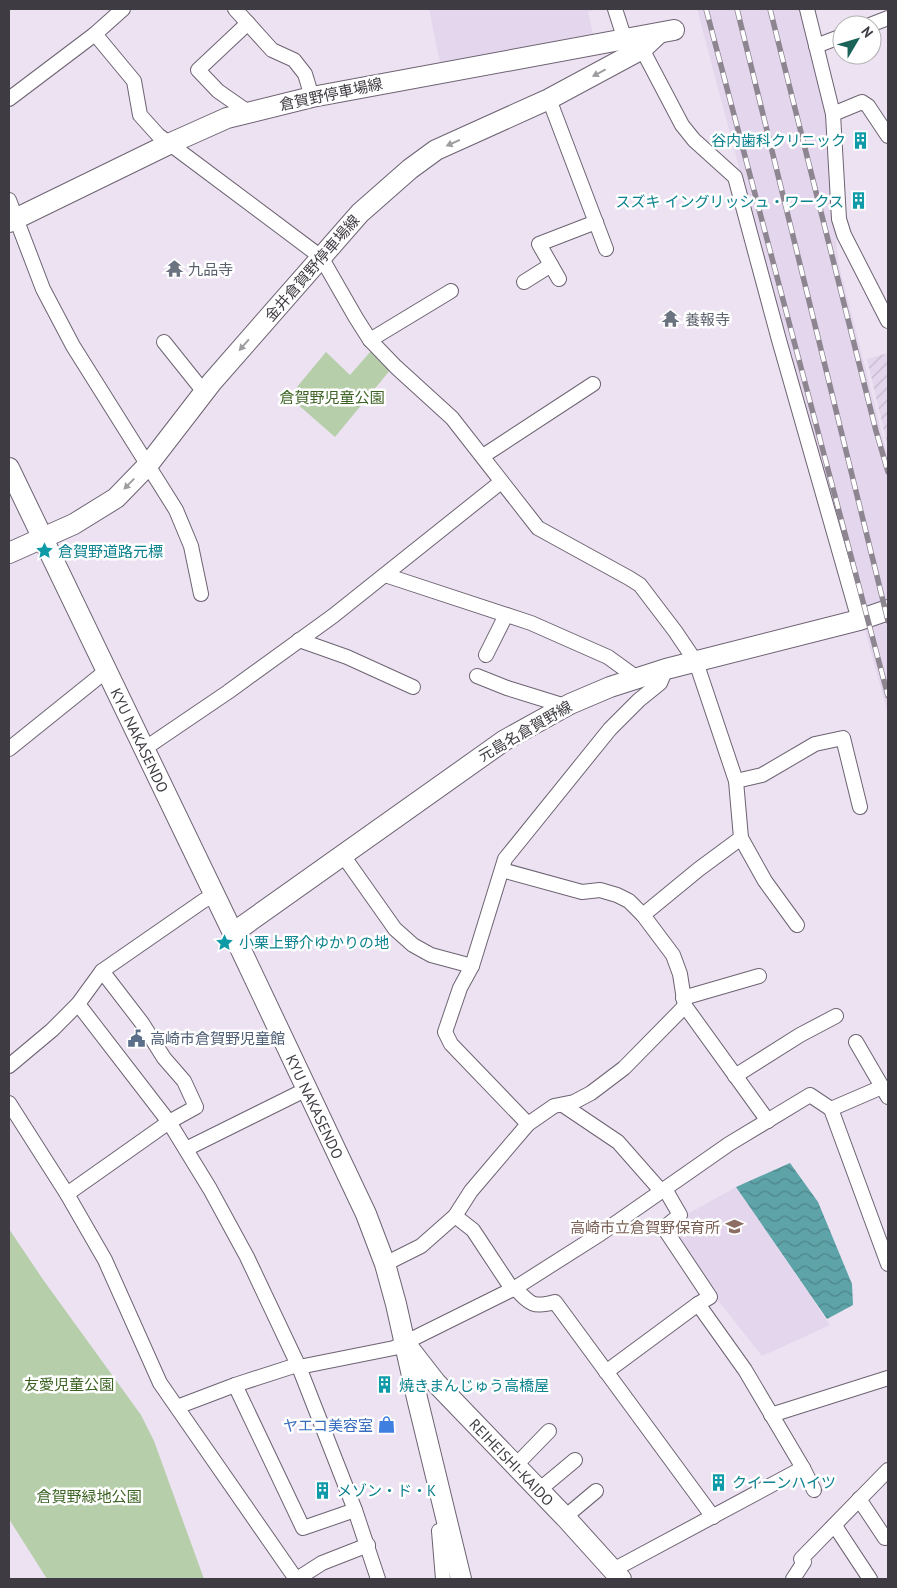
<svg xmlns="http://www.w3.org/2000/svg" width="897" height="1588" viewBox="0 0 897 1588" font-family="'PT Sans','Noto Sans JP',sans-serif">
<style>
.built{fill:#e4d6ed}
.industrial{fill:url(#industrial-furrows)}
.green{fill:#b6ceaa}
.water{fill:url(#water-waves)}
.lines{fill:none;stroke-linecap:round;stroke-linejoin:round}
.street-casing{stroke:#6d6372;stroke-width:16}
.secondary-casing{stroke:#6d6372;stroke-width:22}
.street{stroke:#fff;stroke-width:14}
.secondary{stroke:#fff;stroke-width:20}
.rail-casing{stroke:#8d8691;stroke-width:5.5}
.rail{stroke:#fff;stroke-width:4;stroke-dasharray:11;stroke-linecap:butt}
.oneway{fill:#9f9da0}
.labels{text-anchor:middle;dominant-baseline:central;stroke-width:5;stroke-linejoin:round;paint-order:stroke}
.street-label{font-size:15px;fill:#3f3b42;stroke:#fff}
.culture-label{font-size:15px;fill:#0d838f;stroke:#fff;text-anchor:start}
.worship-label{font-size:15px;fill:#5b616d;stroke:#fff;text-anchor:start}
.park-label{font-size:15px;fill:#3d6324;stroke:#fff}
.service-label{font-size:15px;fill:#4e5e75;stroke:#fff;text-anchor:start}
.education-label{font-size:15px;fill:#785e54;stroke:#fff;text-anchor:end}
.shop-label{font-size:15px;fill:#366cbe;stroke:#fff;text-anchor:end}
</style>
<defs>
<pattern id="industrial-furrows" width="10" height="10" patternUnits="userSpaceOnUse" patternTransform="scale(1.25)"><rect width="10" height="10" fill="#e4d6ed"/><path d="M-1 1l2-2M0 10L10 0M9 11l2-2" fill="none" stroke="#c5b9cc"/></pattern>
<pattern id="water-waves" width="16" height="10" patternUnits="userSpaceOnUse" patternTransform="scale(1.25)"><rect width="16" height="10" fill="#5da3a8"/><path d="M0 5q4-4 8 0t8 0" fill="none" stroke="#4e868a"/></pattern>
</defs>
<rect width="100%" height="100%" fill="#ece2f2"/>
<g class="built">
<path d="M429 9H597L588 12 593 34 440 63Z"/>
<path d="M697 9H801L829 120 836 239 838 261 888 457V714L777 310Z"/>
<path d="M736 1187 830 1325 762 1356 716 1298 672 1229 684 1216Z"/>
</g>
<path class="industrial" d="M888 353V448L867 359Z"/>
<g class="green">
<path d="M371 351 391 369 335 437 295 402 297 387 326 352 350 375Z"/>
<path d="M9 1229 44 1281 141 1415 154 1441 204 1579H47L9 1519Z"/>
</g>
<path class="water" d="M790 1163 818 1202 852 1284 853 1305 827 1319 736 1187Z"/>
<g class="lines">
<defs>
<g id="street">
<path d="M235 9 272 50 294 60 305 74 312 97"/>
<path d="M615 9 625 40"/>
<path d="M807 9 833 114 839 219 844 235 888 321"/>
<path d="M248 23 198 70 218 91 248 112"/>
<path d="M870 25 888 18"/>
<path d="M95 34 134 81 140 115 158 135 321 257 356 318 370 340 396 367 452 418 538 528 629 578 640 585 675 631 696 662 736 781 741 838 699 869 643 915 673 955 680 974 685 1006 768 1121"/>
<path d="M816 46 842 36"/>
<path d="M642 49 682 125 694 140 735 177 779 340 859 620"/>
<path d="M9 99 95 34 123 9"/>
<path d="M549 99 606 249"/>
<path d="M833 114 862 102 868 106 888 136"/>
<path d="M9 200 43 289 73 346 176 510 191 546 201 594"/>
<path d="M559 279 539 244 596 222"/>
<path d="M524 282 551 265"/>
<path d="M370 340 451 291"/>
<path d="M164 342 204 392"/>
<path d="M483 456 593 384"/>
<path d="M385 575 531 623 608 657 637 678"/>
<path d="M299 640 347 657 413 687"/>
<path d="M486 655 506 615"/>
<path d="M477 676 507 688 565 706"/>
<path d="M9 749 106 671"/>
<path d="M144 749 228 692 333 616 501 482"/>
<path d="M736 781 762 775 815 744 843 738 860 807"/>
<path d="M741 838 765 881 797 925"/>
<path d="M342 854 395 929 413 945 431 955 472 966"/>
<path d="M502 870 582 892 600 890 617 895 629 901 643 915"/>
<path d="M683 998 759 976"/>
<path d="M78 1004 169 1122 210 1189 247 1257 299 1367 355 1510 378 1579"/>
<path d="M856 1042 888 1097"/>
<path d="M9 1066 52 1030 78 1004 102 971 203 901 214 895"/>
<path d="M735 1076 800 1035 836 1016"/>
<path d="M9 1103 67 1194 105 1260 160 1383 296 1579"/>
<path d="M563 1105 618 1142 662 1192"/>
<path d="M831 1109 882 1087"/>
<path d="M528 1124 451 1044 445 1032 460 988 472 966 505 859 610 729 639 700 660 683 666 669"/>
<path d="M186 1149 307 1089"/>
<path d="M67 1194 169 1122 196 1107 184 1081 164 1058 142 1023 102 971"/>
<path d="M455 1216 473 1230 512 1289"/>
<path d="M385 1264 421 1246 455 1216 471 1191 528 1124 554 1106 574 1102 591 1093 624 1068 685 1006"/>
<path d="M515 1288C530 1304 533 1308 555 1302L713 1517"/>
<path d="M299 1367 394 1348 515 1288 600 1234 729 1144 810 1095 831 1109 888 1264"/>
<path d="M606 1372 698 1304 710 1297 664 1228 680 1215 665 1189"/>
<path d="M235 1385 303 1528 355 1510"/>
<path d="M177 1407 235 1385 297 1365"/>
<path d="M771 1415 888 1378"/>
<path d="M515 1466 549 1431"/>
<path d="M803 1468 814 1490"/>
<path d="M539 1490 575 1460"/>
<path d="M859 1499 885 1538"/>
<path d="M565 1517 596 1491"/>
<path d="M835 1526 870 1579"/>
<path d="M613 1570 803 1468 745 1370 698 1304"/>
<path d="M297 1579 322 1563 368 1545"/>
<path d="M443 1579 439 1531 449 1528"/>
<path d="M793 1579 804 1562 801 1559 888 1470"/>
</g>
<g id="secondary">
<path d="M9 222 171 143 227 118 312 97 674 30"/>
<path id="s1" d="M9 468 233 933 366 1214 385 1264 396 1304 417 1398 461 1579"/>
<path d="M9 553 74 524 116 498 148 465 212 382 360 213 410 169 436 150 549 99 642 49 657 35"/>
<path d="M233 933 505 740 570 704 610 687 666 669 859 620 888 610"/>
<path id="s2" d="M408 1347 436 1383 565 1517 621 1579"/>
</g>
</defs>
<use href="#street" class="street-casing"/>
<use href="#secondary" class="secondary-casing"/>
<use href="#street" class="street"/>
<use href="#secondary" class="secondary"/>
<defs>
<g id="rail">
<path d="M706 9 888 696"/>
<path d="M737 9 888 621"/>
<path d="M770 9 876 431 888 472"/>
</g>
</defs>
<use href="#rail" class="rail-casing"/>
<use href="#rail" class="rail"/>
</g>
<defs><path id="oneway-solid" d="M-6-.8H1V-3.2L6.5 0L1 3.2V.8H-6Z" transform="scale(1.25)"/></defs>
<g class="oneway">
<use href="#oneway-solid" transform="translate(599 73) rotate(152)"/>
<use href="#oneway-solid" transform="translate(453 143) rotate(156)"/>
<use href="#oneway-solid" transform="translate(244 345) rotate(131)"/>
<use href="#oneway-solid" transform="translate(129 484) rotate(134)"/>
</g>
<defs>
<symbol id="building-bare" viewBox="-9 -9 18 18"><path d="M-4-6H4V6H1V3H-1V6H-4ZM-2.5-4.3h1.7v1.8h-1.7ZM.8-4.3h1.7v1.8H.8ZM-2.5-1h1.7V.8h-1.7ZM.8-1h1.7V.8H.8Z" fill="#0f9aa8" stroke="#fff" stroke-width="2.5" paint-order="stroke"/></symbol>
<symbol id="temple-bare" viewBox="-9 -9 18 18"><path d="M0-6L5-2H3V0L6.5 2.5H4V6H1.5V3h-3V6H-4V2.5H-6.5L-3 0V-2H-5Z" fill="#6b7280" stroke="#fff" stroke-width="2.5" paint-order="stroke"/></symbol>
<symbol id="sight-bare" viewBox="-9 -9 18 18"><path d="M0-6L1.8-2.2L6-1.7L2.9 1.2L3.7 5.4L0 3.3L-3.7 5.4L-2.9 1.2L-6-1.7L-1.8-2.2Z" fill="#0f9aa8" stroke="#fff" stroke-width="2.5" paint-order="stroke"/></symbol>
<symbol id="civic-bare" viewBox="-9 -9 18 18"><path d="M-.6-6.5H3V-4.5H.6V-3L4-1V1h2V6H-6V1h2V-1L-.6-3ZM-1.2 2.5V6h2.4V2.5Z" fill="#5c6f8a" stroke="#fff" stroke-width="2.5" paint-order="stroke"/></symbol>
<symbol id="school-bare" viewBox="-9 -9 18 18"><path d="M0-5L7-2L0 1L-7-2ZM-4 1L0 2.5L4 1V4Q0 6-4 4Z" fill="#8d6e63" stroke="#fff" stroke-width="2.5" paint-order="stroke"/></symbol>
<symbol id="shop-bare" viewBox="-9 -9 18 18"><path d="M-5-2.5h2.3a2.7 3.5 0 0 1 5.4 0H5L5.5 6h-11ZM-1.5-2.5h3a1.5 2.3 0 0 0-3 0Z" fill="#3f7fe0" stroke="#fff" stroke-width="2.5" paint-order="stroke"/></symbol>
</defs>
<g fill-rule="evenodd">
<use href="#building-bare" x="848" y="128" width="25" height="25"/>
<use href="#building-bare" x="846" y="188" width="25" height="25"/>
<use href="#temple-bare" x="162" y="256" width="25" height="25"/>
<use href="#temple-bare" x="658" y="306" width="25" height="25"/>
<use href="#sight-bare" x="32" y="538" width="25" height="25"/>
<use href="#sight-bare" x="212" y="930" width="25" height="25"/>
<use href="#civic-bare" x="124" y="1026" width="25" height="25"/>
<use href="#school-bare" x="722" y="1214" width="25" height="25"/>
<use href="#building-bare" x="372" y="1372" width="25" height="25"/>
<use href="#shop-bare" x="374" y="1412" width="25" height="25"/>
<use href="#building-bare" x="706" y="1470" width="25" height="25"/>
<use href="#building-bare" x="310" y="1478" width="25" height="25"/>
</g>
<g class="labels">
<g class="street-label">
<text transform="translate(331 94) rotate(-12)">倉賀野停車場線</text>
<text transform="translate(312 268) rotate(-49)">金井倉賀野停車場線</text>
<text transform="translate(525 731) rotate(-30)">元島名倉賀野線</text>
<text stroke="none"><textPath href="#s1" startOffset="302">KYU NAKASENDO</textPath></text>
<text stroke="none"><textPath href="#s1" startOffset="708">KYU NAKASENDO</textPath></text>
<text stroke="none"><textPath href="#s2" startOffset="155">REIHEISHI-KAIDO</textPath></text>
</g>
<g class="culture-label">
<text x="846" y="140" text-anchor="end">谷内歯科クリニック</text>
<text x="844" y="201" text-anchor="end">スズキ イングリッシュ・ワークス</text>
<text x="58" y="551">倉賀野道路元標</text>
<text x="239" y="942">小栗上野介ゆかりの地</text>
<text x="399" y="1385">焼きまんじゅう高橋屋</text>
<text x="732" y="1482">クイーンハイツ</text>
<text x="337" y="1490">メゾン・ド・K</text>
</g>
<g class="worship-label">
<text x="188" y="269">九品寺</text>
<text x="685" y="319">養報寺</text>
</g>
<g class="park-label">
<text x="332" y="397">倉賀野児童公園</text>
<text x="69" y="1384">友愛児童公園</text>
<text x="89" y="1496">倉賀野緑地公園</text>
</g>
<g class="service-label">
<text x="150" y="1038">高崎市倉賀野児童館</text>
</g>
<g class="education-label">
<text x="720" y="1227">高崎市立倉賀野保育所</text>
</g>
<g class="shop-label">
<text x="373" y="1425">ヤエコ美容室</text>
</g>
</g>
<rect width="897" height="1588" fill="none" stroke="#3f3b42" stroke-width="20"/>
<g transform="translate(857 40) rotate(52)"><circle r="24" fill="#ffffff" stroke="#b2b1b3"/>
<path d="M0-4L9 19L0 12L-9 19Z" fill="#1a6359"/>
<text y="-8" font-size="14" font-weight="bold" text-anchor="middle" fill="#3f3b42">N</text>
</g>
</svg>
